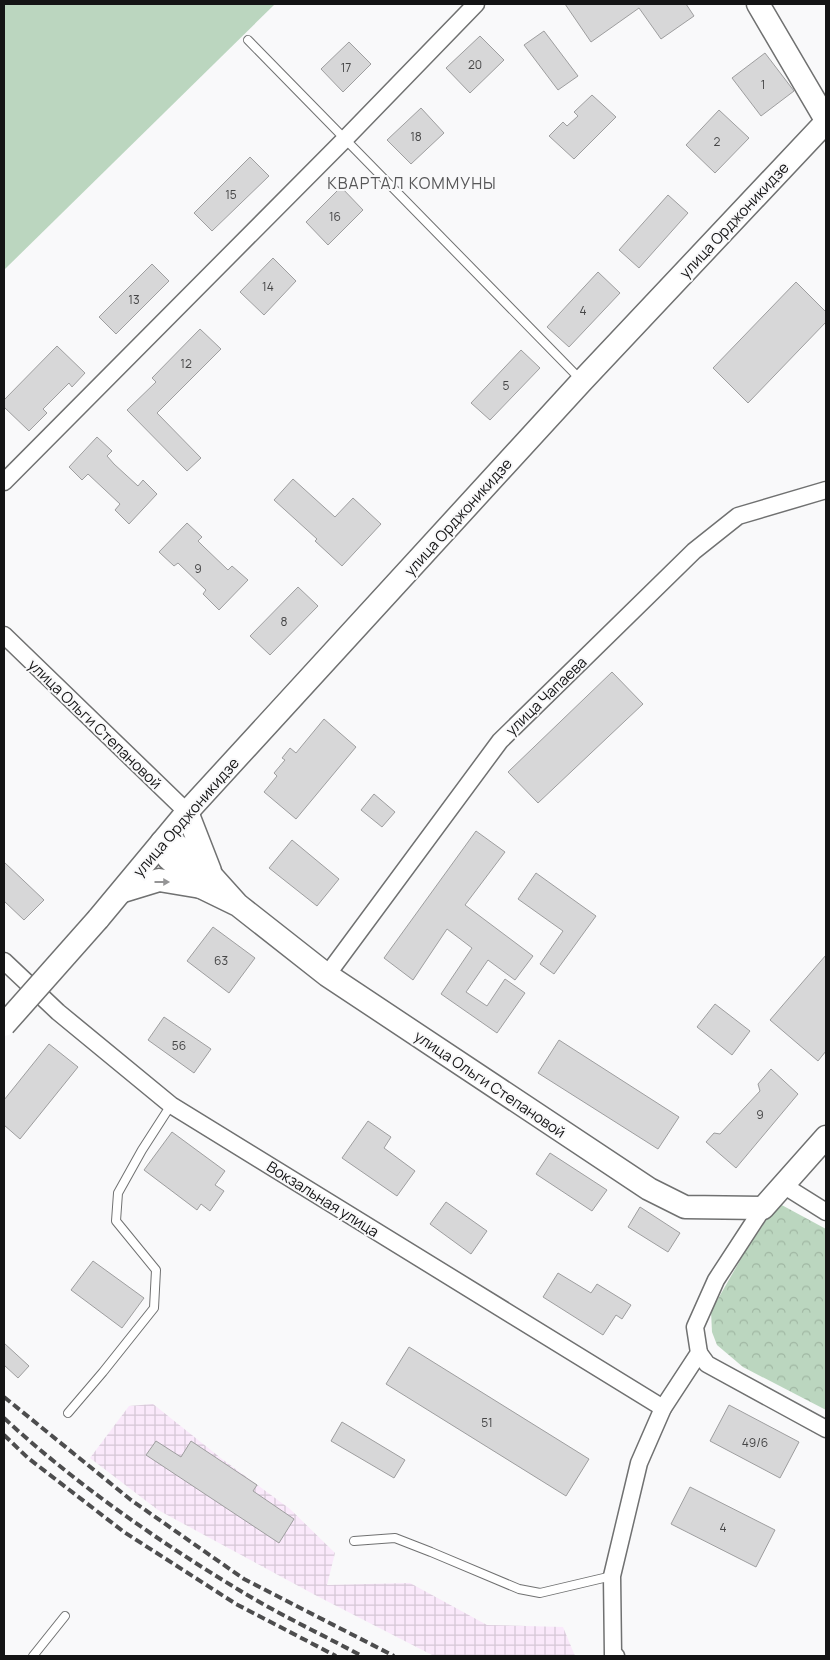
<svg xmlns="http://www.w3.org/2000/svg" width="830" height="1660" viewBox="0 0 830 1660" font-family="Manrope,sans-serif">
<style>
.industrial{fill:url(#industrial-grid)}
.park{fill:url(#park-crowns)}
.pitch{fill:#bbd6bf}
.building{fill:#d7d7d8;stroke:#9e9e9f}
.lines{fill:none;stroke-linecap:round;stroke-linejoin:round}
.lane-casing{stroke:#707171;stroke-width:10}
.street-casing{stroke:#707171;stroke-width:19}
.secondary-casing{stroke:#707171;stroke-width:25}
.lane{stroke:#fff;stroke-width:8}
.street{stroke:#fff;stroke-width:16}
.secondary{stroke:#fff;stroke-width:22}
.rail{stroke:#4d4d4e;stroke-width:4;stroke-dasharray:8 4;stroke-linecap:butt}
.secondary-bridge-casing{stroke:#707171;stroke-width:25;stroke-linecap:butt}
.secondary-bridge{stroke:#fff;stroke-width:22}
.oneway{fill:#959596}
.labels{text-anchor:middle;dominant-baseline:central;stroke-width:4;stroke-linejoin:round;paint-order:stroke}
.number-label{font-size:12px;fill:#454546}
.street-label{font-size:15px;fill:#141415;stroke:#f9f9fa}
.neighbourhood-label{font-size:16px;letter-spacing:1px;fill:#575758;stroke:#f9f9fa}
</style>
<defs>
<pattern id="industrial-grid" width="8" height="8" patternUnits="userSpaceOnUse" patternTransform="scale(1.25)"><rect width="8" height="8" fill="#fae9fb"/><path d="M0 4h8M4 0v8" fill="none" stroke="#d5c7d6"/></pattern>
<pattern id="park-crowns" width="20" height="18" patternUnits="userSpaceOnUse" patternTransform="scale(1.25)"><rect width="20" height="18" fill="#bbd6bf"/><path d="M2 6a3 3 0 1 1 6 0M12 15a3 3 0 1 1 6 0" fill="none" stroke="#a0b7a3"/></pattern>
</defs>
<rect width="100%" height="100%" fill="#f9f9fa"/>
<path class="industrial" d="M153 1404 222 1459 290 1509 335 1553 327 1585 410 1583 487 1625 563 1627 575 1656H434L317 1596 158 1510 90 1458 129 1406Z"/>
<path class="park" d="M778 1203 826 1229V1410L743 1367 717 1345 712 1332 711 1311 746 1250Z"/>
<path class="pitch" d="M4 4H275L4 270Z"/>
<g class="building">
<path d="M565 4H686L694 16 661 39 639 8 591 42Z"/>
<path d="M544 31 578 76 558 90 524 45Z"/>
<path d="M480 36 504 60 470 93 446 68Z"/>
<path d="M349 42 371 64 343 92 321 69Z"/>
<path d="M765 53 794 91 761 116 732 78Z"/>
<path d="M592 95 616 117 574 159 549 136 563 122 567 126 578 116 574 112Z"/>
<path d="M421 108 444 133 411 164 387 140Z"/>
<path d="M719 110 749 138 715 173 686 145Z"/>
<path d="M250 157 269 176 212 231 194 213Z"/>
<path d="M341 187 363 210 328 245 306 222Z"/>
<path d="M668 195 688 213 639 268 619 250Z"/>
<path d="M273 258 296 281 264 315 240 292Z"/>
<path d="M152 264 169 281 116 334 99 317Z"/>
<path d="M598 272 620 293 569 347 547 327Z"/>
<path d="M796 282 826 312V322L748 403 713 368Z"/>
<path d="M200 329 221 349 157 413 201 458 187 471 127 410 156 382 152 378Z"/>
<path d="M57 346 85 373 72 387 69 383 43 409 47 413 29 431 4 407V400Z"/>
<path d="M521 350 540 368 490 420 471 403Z"/>
<path d="M97 437 112 451 107 456 114 464 138 486 143 480 157 494 129 524 115 510 120 504 88 474 82 480 69 467Z"/>
<path d="M293 479 335 517 353 498 381 524 342 566 315 541 317 539 274 500Z"/>
<path d="M187 523 202 537 198 541 204 547 228 570 232 566 248 580 219 610 203 594 206 590 178 563 174 566 159 552Z"/>
<path d="M298 587 318 606 270 655 250 636Z"/>
<path d="M612 672 643 704 538 803 508 772Z"/>
<path d="M324 719 356 747 296 819 264 792 277 776 274 773 285 760 282 758 290 748 296 753Z"/>
<path d="M374 794 395 812 382 827 361 810Z"/>
<path d="M476 831 505 852 465 905 533 956 515 980 488 960 466 992 487 1006 505 979 525 993 497 1033 441 994 472 948 447 929 413 980 384 958Z"/>
<path d="M292 840 339 879 317 906 269 868Z"/>
<path d="M4 862 44 900 24 920 4 901Z"/>
<path d="M536 873 596 916 554 974 540 964 563 931 518 899Z"/>
<path d="M213 927 255 958 229 993 187 961Z"/>
<path d="M826 955V1051L818 1061 770 1020Z"/>
<path d="M715 1004 750 1031 732 1055 697 1027Z"/>
<path d="M164 1017 211 1049 194 1073 148 1040Z"/>
<path d="M559 1040 679 1117 658 1149 538 1073Z"/>
<path d="M49 1044 78 1067 20 1139 4 1125V1100Z"/>
<path d="M771 1069 798 1094 736 1168 706 1142 714 1133 720 1134 760 1091 758 1084Z"/>
<path d="M368 1121 391 1137 384 1148 415 1171 397 1196 342 1158Z"/>
<path d="M172 1132 225 1171 215 1185 224 1191 210 1211 201 1204 197 1210 144 1170Z"/>
<path d="M550 1153 607 1190 592 1211 536 1174Z"/>
<path d="M446 1202 487 1231 471 1254 430 1224Z"/>
<path d="M640 1207 680 1233 668 1252 628 1227Z"/>
<path d="M93 1261 144 1298 122 1328 71 1290Z"/>
<path d="M558 1273 591 1293 597 1284 631 1305 622 1319 616 1315 603 1335 543 1297Z"/>
<path d="M4 1343 29 1366 18 1378 4 1365Z"/>
<path d="M409 1347 589 1459 566 1496 386 1384Z"/>
<path d="M729 1405 799 1442 780 1478 710 1441Z"/>
<path d="M342 1422 405 1460 394 1478 331 1441Z"/>
<path d="M156 1441 181 1457 191 1441 257 1485 253 1491 294 1519 279 1543 146 1455Z"/>
<path d="M690 1487 775 1530 756 1567 671 1524Z"/>
</g>
<g class="lines">
<defs>
<g id="lane">
<path d="M248 40 581 380"/>
<path d="M68 1413 103 1372 154 1308 156 1270 116 1221 118 1193 142 1150 171 1105"/>
<path d="M354 1541 395 1538 431 1552 519 1589 540 1593 612 1576"/>
<path d="M33 1656 65 1616"/>
</g>
<g id="street">
<path d="M4 482 345 139 476 4"/>
<path d="M4 635 187 812"/>
<path d="M4 961 58 1012 171 1105 663 1408"/>
<path d="M327 975 500 741 694 551 738 516 826 490"/>
<path d="M783 1185 826 1212"/>
<path d="M699 1353 707 1364 826 1429"/>
<path d="M616 1656 613 1655 612 1576 639 1463 663 1408 699 1353 695 1327 716 1280 763 1208"/>
</g>
<g id="secondary">
<path d="M758 4 826 120"/>
<path d="M187 812 210 871"/>
<path d="M123 891 159 880 201 887"/>
<path d="M238 905 201 887 168 858 162 842 178 846 211 875 238 905 327 975 649 1189 685 1207 763 1208 826 1137"/>
<path d="M98 919 187 812 582 381 826 122"/>
</g>
</defs>
<use href="#lane" class="lane-casing"/>
<use href="#street" class="street-casing"/>
<use href="#secondary" class="secondary-casing"/>
<use href="#lane" class="lane"/>
<use href="#street" class="street"/>
<use href="#secondary" class="secondary"/>
<g class="rail">
<path d="M4 1397 131 1500 244 1579 394 1656"/>
<path d="M4 1418C73 1482 158 1541 239 1590 278 1614 321 1634 362 1656"/>
<path d="M4 1435 28 1458 124 1532 236 1604 336 1656"/>
</g>
<defs>
<path id="secondary-bridge" d="M4 1025 98 919"/>
</defs>
<use href="#secondary-bridge" class="secondary-bridge-casing"/>
<use href="#secondary-bridge" class="secondary-bridge"/>
</g>
<defs><path id="oneway-solid" d="M-6-.8H1V-3.2L6.5 0L1 3.2V.8H-6Z" transform="scale(1.25)"/></defs>
<use class="oneway" href="#oneway-solid" transform="translate(162 882)"/>
<g class="labels">
<g class="number-label">
<text x="475" y="64">20</text>
<text x="346" y="67">17</text>
<text x="763" y="84">1</text>
<text x="416" y="136">18</text>
<text x="717" y="141">2</text>
<text x="231" y="194">15</text>
<text x="335" y="216">16</text>
<text x="268" y="286">14</text>
<text x="134" y="299">13</text>
<text x="583" y="310">4</text>
<text x="186" y="363">12</text>
<text x="506" y="385">5</text>
<text x="198" y="568">9</text>
<text x="284" y="621">8</text>
<text x="221" y="960">63</text>
<text x="179" y="1045">56</text>
<text x="760" y="1114">9</text>
<text x="487" y="1422">51</text>
<text x="755" y="1442">49/6</text>
<text x="723" y="1527">4</text>
</g>
<g class="street-label">
<text transform="translate(734 220) rotate(-47)">улица Орджоникидзе</text>
<text transform="translate(458 517) rotate(-48)">улица Орджоникидзе</text>
<text transform="translate(546 696) rotate(-44)">улица Чапаева</text>
<text transform="translate(95 724) rotate(44)">улица Ольги Степановой</text>
<text transform="translate(186 817) rotate(-49)">улица Орджоникидзе</text>
<text transform="translate(490 1084) rotate(34)">улица Ольги Степановой</text>
<text transform="translate(323 1199) rotate(32)">Вокзальная улица</text>
</g>
<g class="neighbourhood-label">
<text x="412" y="183">КВАРТАЛ КОММУНЫ</text>
</g>
</g>
<rect width="830" height="1660" fill="none" stroke="#141415" stroke-width="10"/>
</svg>
